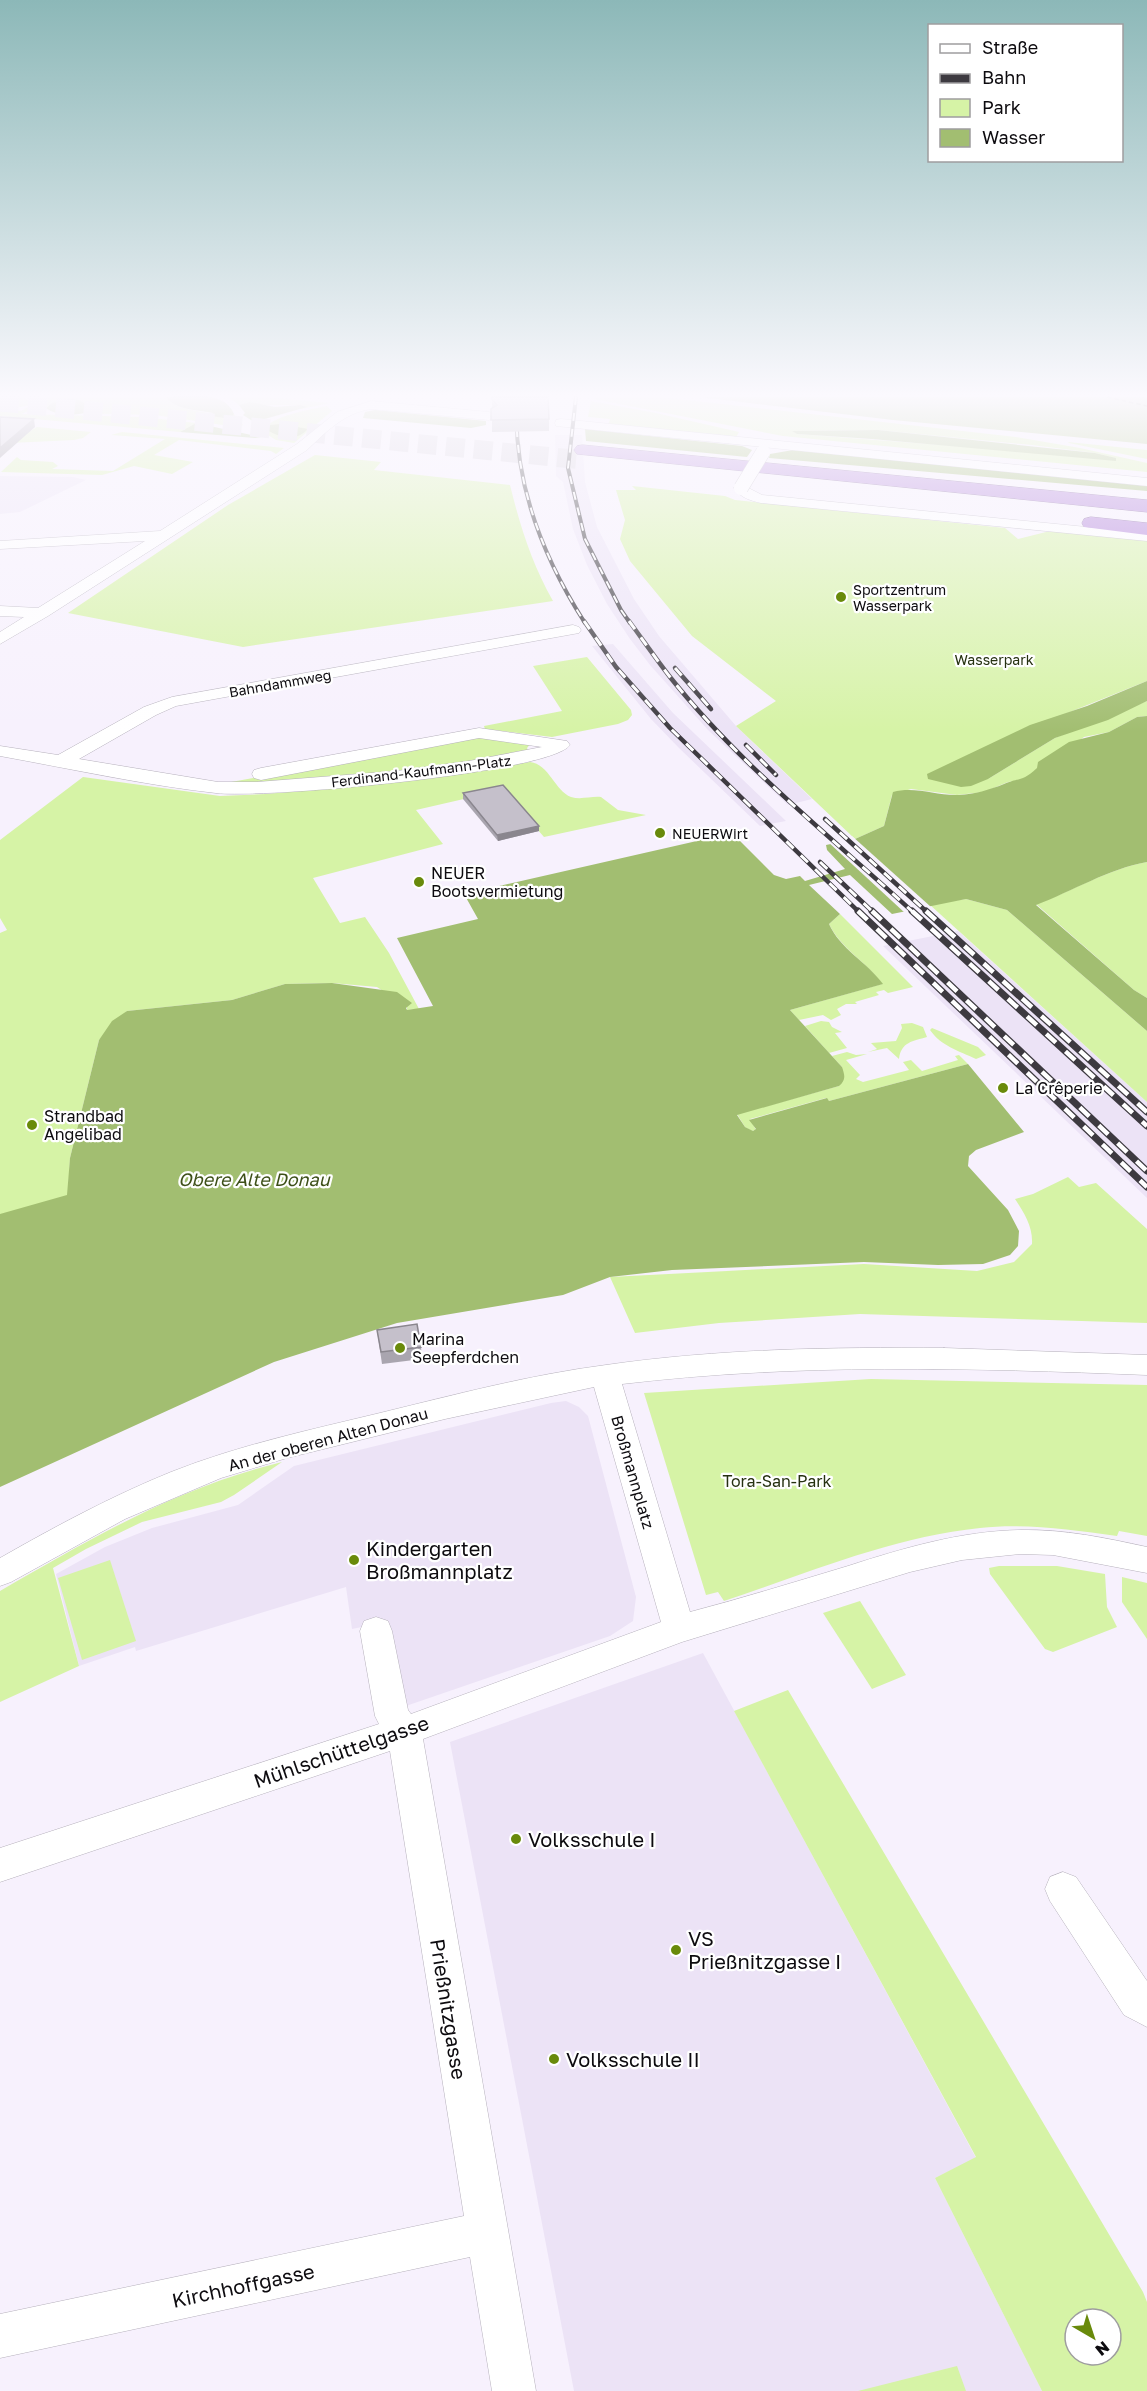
<svg xmlns="http://www.w3.org/2000/svg" width="1147" height="2391" viewBox="0 0 1147 2391" font-family="'Golos Text',sans-serif">
<style>
.built{fill:#ece3f6}
.green{fill:#d6f3a6;fill-rule:evenodd}
.forest{fill:#9fbb6f}
.water{fill:#a2be71}
.pier{fill:#f7f1fd}
.lines{fill:none;stroke-linecap:round;stroke-linejoin:round}
.ferry{stroke:#3e5019;stroke-width:1.5;stroke-dasharray:4.5 3;stroke-linecap:butt}
.highway-tunnel{stroke:#d4ced9;stroke-width:19;stroke-dasharray:19 9;stroke-linecap:butt}
.minor-casing{stroke:#b6b1bc;stroke-width:1}
.highway-casing{stroke:#765692;stroke-width:1}
.minor{fill:#fff;fill-rule:evenodd}
.highway{fill:#af7fd8;fill-rule:evenodd}
.rail-far2-casing{stroke:#3d3a40;stroke-width:4}
.rail-far1-casing{stroke:#3d3a40;stroke-width:4.5}
.rail-casing{stroke:#3d3a40;stroke-width:7}
.rail-far2{stroke:#fff;stroke-width:2;stroke-dasharray:8;stroke-linecap:butt}
.rail-far1{stroke:#fff;stroke-width:3;stroke-dasharray:10;stroke-linecap:butt}
.rail{stroke:#fff;stroke-width:4.5;stroke-dasharray:13;stroke-linecap:butt}
.minor-bridge-casing{stroke:#b6b1bc;stroke-width:15;stroke-linecap:butt}
.minor-bridge{stroke:#fff;stroke-width:14}
.wall{fill:#a9a5af}
.shaded-wall{fill:#8a868e}
.building{fill:#c5c0cb;stroke:#8a868e;stroke-width:1.5}
.poi-dot{fill:#698a0b;stroke:#fff;stroke-width:2}
.labels{text-anchor:middle;dominant-baseline:central;stroke-width:4.5;stroke-linejoin:round;paint-order:stroke}
.far-poi-label{font-size:14px;fill:#0d0b0f;stroke:#fff;text-anchor:start}
.far-park-label{font-size:14px;fill:#263111;stroke:#fff}
.far-street-label{font-size:14px;fill:#0d0b0f;stroke:#fff}
.poi-label{font-size:16px;fill:#0d0b0f;stroke:#fff;text-anchor:start}
.street-label{font-size:16px;fill:#0d0b0f;stroke:#fff}
.park-label{font-size:16px;fill:#263111;stroke:#fff}
.water-label{font-size:18px;font-style:italic;fill:#3e5019;stroke:#fff}
.near-poi-label{font-size:20px;fill:#0d0b0f;stroke:#fff;text-anchor:start}
.near-street-label{font-size:20px;fill:#0d0b0f;stroke:#fff}
</style>
<rect width="100%" height="100%" fill="#f7f1fd"/>
<g class="built">
<path d="M555 435H582L585 482 597 527 634 599 659 636 736 726 812 799 788 805 708 730 650 665 630 639 607 604 587 565 573 529 563 482 556 476Z"/>
<path d="M0 476 73 477 86 480 20 512 0 514Z"/>
<path d="M613 644 673 713 786 821 760 826 679 748 651 719 592 646Z"/>
<path d="M958 931 1147 1102V1198L883 946Z"/>
<path d="M566 1401 579 1407 588 1416 636 1597 633 1621 610 1636 403 1707 386 1622 352 1629 346 1587 136 1651 135 1647 79 1666 56 1574 105 1547 152 1528 238 1505 294 1466 551 1403Z"/>
<path d="M703 1653 976 2158 935 2178 1042 2391H574L450 1742Z"/>
</g>
<g class="green">
<path d="M0 397H24L37 408 21 414 142 417 196 423 180 432 0 416V409L21 411 31 405 20 407 0 403Z"/>
<path d="M31 397H166C175 410 200 411 214 414L211 416 230 419 234 414 243 425 236 427 155 415 76 413 95 408 52 403 46 408Z"/>
<path d="M228 397H265L330 403 301 409 300 405H239Z"/>
<path d="M594 397H660L1016 437 1080 448 1147 463V472L783 436 594 399ZM878 430 1032 445 1095 453 1115 458 797 434 793 431Z"/>
<path d="M591 401 656 413 739 432 735 439 608 426 610 419 588 417Z"/>
<path d="M327 406 332 411 294 443 276 440 263 432C267 416 313 409 327 406Z"/>
<path d="M37 427 91 432 83 438 74 440 10 443Z"/>
<path d="M122 432 284 448 276 454 271 451 179 440 154 455 193 462 172 474 134 466 102 475 1 472 17 457 21 460 53 462 58 466 52 469 113 471 165 439 111 435Z"/>
<path d="M1068 442 1147 450V459L1069 443Z"/>
<path d="M315 455 381 462 374 470 510 485C520 526 532 564 553 601L243 647 68 613 228 505Z"/>
<path d="M632 486 725 496 735 500 1005 528 1018 539 1058 529 1147 537V681L1060 716 988 779 1055 738 1147 701V716L1137 717 1109 732 1084 737 1025 780 1008 782 984 792 957 795 911 789 892 795 884 826 855 839 736 726 776 701 692 636 630 561 620 539 625 520 616 490H636Z"/>
<path d="M587 657 631 710 632 715 628 720 618 724 552 737 485 729 484 726 562 711 533 666Z"/>
<path d="M475 737 531 743 527 748 529 753 469 765 235 786 231 782Z"/>
<path d="M530 762C549 764 555 791 571 797 581 800 591 796 601 797L618 810 646 815 544 837 503 790 416 810 443 844 313 878 340 923 365 917 389 953 419 1009 407 1010V1007L377 987 332 983 285 984 232 1000 127 1011 99 1040 70 1158 68 1195 0 1298V933L7 930 0 918V840L83 777 220 796 266 794 390 783Z"/>
<path d="M1147 862V998L1134 990 1036 904C1073 891 1108 869 1147 862Z"/>
<path d="M966 899 1007 910 1147 1031V1102L929 904Z"/>
<path d="M840 914 913 987 888 993 884 990 876 992 879 995 855 1002 857 1004H846L837 1009 841 1015 831 1020 823 1015 799 1020 790 1010 882 984C867 962 841 949 829 924Z"/>
<path d="M821 1021 829 1022 832 1027 842 1032 835 1033 847 1048 829 1053 805 1026Z"/>
<path d="M912 1023 923 1027 927 1037C913 1041 901 1042 899 1059L887 1048 868 1052 877 1049 871 1043 896 1041 902 1028 901 1024Z"/>
<path d="M932 1028 978 1047 986 1055 976 1059C959 1051 941 1046 930 1030Z"/>
<path d="M847 1052 856 1055 867 1054 846 1060 860 1075 856 1079 863 1082 909 1070 903 1062 911 1060 922 1071 958 1060 955 1056 959 1055 968 1064 829 1101 826 1098 750 1119 756 1130 752 1131 745 1127 737 1114 839 1086 842 1067 832 1056Z"/>
<path d="M1068 1177 1079 1187 1096 1183 1147 1229V1323L860 1314 719 1323 635 1333 610 1277 864 1264 977 1271 1014 1262 1032 1244C1033 1226 1024 1213 1015 1199L1033 1194Z"/>
<path d="M871 1379 1147 1385V1536L1119 1531 1117 1536C1071 1530 1026 1523 980 1528 892 1537 808 1573 724 1601L718 1592 706 1595 644 1393Z"/>
<path d="M282 1462 234 1495 221 1502 142 1522 86 1549 53 1568 79 1666 0 1702V1591C94 1537 176 1488 282 1462Z"/>
<path d="M110 1560 136 1641 82 1660 58 1578Z"/>
<path d="M999 1566H1057L1105 1574 1107 1607 1117 1627 1053 1652 1045 1649 990 1574 989 1568Z"/>
<path d="M1122 1577 1147 1583V1639L1122 1602Z"/>
<path d="M860 1601 906 1675 872 1689 823 1613Z"/>
<path d="M788 1690 1143 2292 1147 2302V2391H1042L935 2178 976 2157 734 1711ZM1075 2319H1111V2355H1075Z"/>
<path d="M957 2366 966 2391H858Z"/>
</g>
<g class="forest">
<path d="M166 397C188 397 224 389 234 414L230 419 211 416 213 413C199 410 174 410 166 397Z"/>
<path d="M69 399 79 400 95 409C83 416 57 417 46 408L52 403Z"/>
<path d="M250 402 275 407 300 405 307 407 254 422 243 415 245 413 239 405Z"/>
<path d="M375 410 486 421V425L471 428 363 418 365 412Z"/>
<path d="M196 423 261 437 255 438 180 432Z"/>
<path d="M281 424 308 429C296 442 280 438 265 429L270 425Z"/>
<path d="M585 429 742 446 752 450 747 457 586 441Z"/>
<path d="M878 430 1095 453 1116 458V461L872 439 797 434 792 431Z"/>
<path d="M793 450 1147 485V491L769 458 770 454Z"/>
</g>
<g class="water">
<path d="M700 397H1147V444L893 420Z"/>
<path d="M1147 681V701L1108 720 1055 738 988 779 971 786 961 787 928 779 927 774 1030 725 1087 706Z"/>
<path d="M1147 716V862C1108 869 1073 891 1036 905L1134 990 1147 998V1031L1007 910 966 899 892 914 850 875 809 885 840 914 829 924C840 949 867 962 883 984L790 1010 842 1067C845 1076 846 1080 839 1086L737 1115 745 1127 753 1131 756 1129 749 1120 827 1098 829 1101 968 1064 1024 1132 976 1150 969 1156 968 1166 1008 1210 1019 1231 1018 1246 1010 1255 983 1264 938 1265 864 1262 672 1270 610 1277 563 1295 397 1323 274 1362 0 1487V1214L67 1195 70 1158 99 1040 112 1021 127 1011 232 1000 285 984 332 983 397 992 412 1003 406 1008 407 1010 433 1006 397 938 478 919 464 894 732 833 774 875 786 879 800 876 805 881 845 869 827 850 826 845 855 839 884 826 893 792C916 786 936 796 959 795 975 794 989 790 1004 784 1021 777 1022 782 1037 768L1038 762 1069 742 1109 732 1137 717Z"/>
</g>
<path class="pier" d="M852 836 931 907 905 913 827 841Z"/>
<g class="lines">
<path class="ferry" d="M1107 397 1147 406"/>
<path class="highway-tunnel" d="M0 402 583 460"/>
<defs>
<g id="minor">
<path d="M371 401 489 412 495 416 489 420 371 409C344 413 326 432 307 450L48 616 0 644V632L24 617 0 616V606L38 608 145 541 0 549V541L160 531 297 444 337 412Z"/>
<path d="M561 419 1147 478V486L556 426 555 423 556 420Z"/>
<path d="M741 484 762 495 1147 533V541L761 503C749 500 741 498 734 488Z"/>
<path d="M573 625 579 627 581 630 579 633 176 706 156 715 79 759 218 782H257L397 771 469 761 542 747 479 738 261 780 254 778 252 774 254 770 261 768 479 728 567 741 570 745C551 773 260 799 216 793 144 785 72 769 0 756V746L58 755 144 707 172 697Z"/>
<path d="M944 1348 1147 1355V1375C972 1368 797 1363 622 1384L690 1612C743 1598 795 1582 848 1566 904 1548 961 1531 1021 1530 1063 1529 1106 1538 1147 1547V1573L1053 1555 1020 1554 962 1560 910 1572 682 1642 423 1739 536 2391H492L470 2257 0 2358V2314L464 2216 390 1751 0 1882V1848L379 1724 375 1716 360 1631 364 1621 376 1617 388 1621 392 1631 408 1710 411 1714 661 1622 594 1387 445 1419 287 1458 221 1478 125 1519 11 1582 0 1586V1558C56 1526 112 1496 171 1472 239 1445 310 1430 380 1413 454 1395 529 1375 606 1365 718 1349 831 1347 944 1348Z"/>
<path d="M1063 1872 1076 1877 1147 1981V2027L1124 2015 1050 1901 1045 1889 1050 1877Z"/>
</g>
<g id="highway">
<path d="M583 445 1147 500V512L577 454 574 450 577 446Z"/>
<path d="M1091 517 1147 523V535L1084 527 1082 523 1084 519Z"/>
</g>
</defs>
<use href="#minor" class="minor-casing"/>
<use href="#highway" class="highway-casing"/>
<use href="#minor" class="minor"/>
<use href="#highway" class="highway"/>
<defs>
<g id="rail-far2">
<path d="M517 397C512 478 542 556 585 623"/>
<path d="M576 397 568 468 585 539 621 610 630 623"/>
</g>
<g id="rail-far1">
<path d="M584 621 616 667 670 728 860 913"/>
<path d="M629 621C643 640 656 659 670 677 740 765 831 837 914 913"/>
<path d="M675 668 711 709"/>
<path d="M746 745 776 775"/>
<path d="M825 819 928 913"/>
<path d="M820 862 874 913"/>
</g>
<g id="rail">
<path d="M858 911 1147 1187"/>
<path d="M872 911 1147 1171"/>
<path d="M912 911 1147 1126"/>
<path d="M926 911 1147 1112"/>
</g>
</defs>
<use href="#rail-far2" class="rail-far2-casing"/>
<use href="#rail-far1" class="rail-far1-casing"/>
<use href="#rail" class="rail-casing"/>
<use href="#rail-far2" class="rail-far2"/>
<use href="#rail-far1" class="rail-far1"/>
<use href="#rail" class="rail"/>
<defs>
<path id="minor-bridge" d="M741 488 763 452"/>
</defs>
<use href="#minor-bridge" class="minor-bridge-casing"/>
<use href="#minor-bridge" class="minor-bridge"/>
</g>
<g class="wall">
<path d="M492 397 549 419V431L492 432Z"/>
<path d="M463 793 539 826V831L498 841 463 799Z"/>
<path d="M377 1330 421 1347 422 1359 382 1364Z"/>
</g>
<g class="shaded-wall">
<path d="M34 419 35 427 0 458V448Z"/>
<path d="M539 826V831L498 841 497 835Z"/>
</g>
<g class="building">
<path d="M492 397H548L549 419 491 420V409L497 405 492 399Z"/>
<path d="M0 417 34 419 0 448Z"/>
<path d="M503 785 539 826 497 835 463 793Z"/>
<path d="M417 1324 421 1347 381 1352 377 1330Z"/>
</g>
<linearGradient id="sky" x2="0" y2="1"><stop stop-color="#8cb8b8"/><stop offset="0.54" stop-color="#fbf9fe"/><stop offset="1" stop-color="#fbf9fe" stop-opacity="0"/></linearGradient>
<rect width="1147" height="732" fill="url(#sky)"/>
<g class="poi-dot">
<circle cx="841" cy="597" r="6"/>
<circle cx="660" cy="833" r="6"/>
<circle cx="419" cy="882" r="6"/>
<circle cx="1003" cy="1088" r="6"/>
<circle cx="32" cy="1125" r="6"/>
<circle cx="400" cy="1348" r="6"/>
<circle cx="354" cy="1560" r="6"/>
<circle cx="516" cy="1839" r="6"/>
<circle cx="676" cy="1950" r="6"/>
<circle cx="554" cy="2059" r="6"/>
</g>
<g class="labels">
<g class="far-poi-label">
<text x="853" y="589">Sportzentrum<tspan x="853" dy="16">Wasserpark</tspan></text>
<text x="672" y="833">NEUERWirt</text>
</g>
<g class="far-park-label">
<text x="994" y="659">Wasserpark</text>
</g>
<g class="far-street-label">
<text transform="translate(280 683) rotate(-10)">Bahndammweg</text>
<text transform="translate(421 771) rotate(-7)">Ferdinand-Kaufmann-Platz</text>
</g>
<g class="poi-label">
<text x="431" y="873">NEUER<tspan x="431" dy="18">Bootsvermietung</tspan></text>
<text x="1015" y="1088">La Crêperie</text>
<text x="44" y="1116">Strandbad<tspan x="44" dy="18">Angelibad</tspan></text>
<text x="412" y="1339">Marina<tspan x="412" dy="18">Seepferdchen</tspan></text>
</g>
<g class="street-label">
<text transform="translate(328 1439) rotate(-15)">An der oberen Alten Donau</text>
<text transform="translate(633 1472) rotate(74)">Broßmannplatz</text>
</g>
<g class="park-label">
<text x="777" y="1481">Tora-San-Park</text>
</g>
<g class="water-label">
<text x="254" y="1179">Obere Alte Donau</text>
</g>
<g class="near-poi-label">
<text x="366" y="1548">Kindergarten<tspan x="366" dy="23">Broßmannplatz</tspan></text>
<text x="528" y="1839">Volksschule I</text>
<text x="688" y="1938">VS<tspan x="688" dy="23">Prießnitzgasse I</tspan></text>
<text x="566" y="2059">Volksschule II</text>
</g>
<g class="near-street-label">
<text transform="translate(341 1751) rotate(-19)">Mühlschüttelgasse</text>
<text transform="translate(449 2009) rotate(81)">Prießnitzgasse</text>
<text transform="translate(243 2285) rotate(-12)">Kirchhoffgasse</text>
</g>
</g>
<rect x="928" y="24" width="195" height="138" fill="#ffffff" stroke="#9e9d9f" stroke-width="1.5"/>
<rect x="940" y="44" width="30" height="9" fill="#ffffff" stroke="#9e9d9f" stroke-width="1.5"/>
<text x="982" y="54" font-size="18" fill="#0d0b0f">Straße</text>
<rect x="940" y="74" width="30" height="9" fill="#3d3a40" stroke="#9e9d9f" stroke-width="1.5"/>
<text x="982" y="84" font-size="18" fill="#0d0b0f">Bahn</text>
<rect x="940" y="99" width="30" height="18" fill="#d6f3a6" stroke="#9e9d9f" stroke-width="1.5"/>
<text x="982" y="114" font-size="18" fill="#0d0b0f">Park</text>
<rect x="940" y="129" width="30" height="18" fill="#a2be71" stroke="#9e9d9f" stroke-width="1.5"/>
<text x="982" y="144" font-size="18" fill="#0d0b0f">Wasser</text>
<g transform="translate(1093 2337) rotate(141)"><circle r="28" fill="#ffffff" stroke="#9e9d9f" stroke-width="1.5"/>
<path d="M0-4.5L10 22L0 15L-10 22Z" fill="#698a0b"/>
<text y="-9" font-size="16" font-weight="bold" text-anchor="middle" fill="#0d0b0f">N</text>
</g>
</svg>
